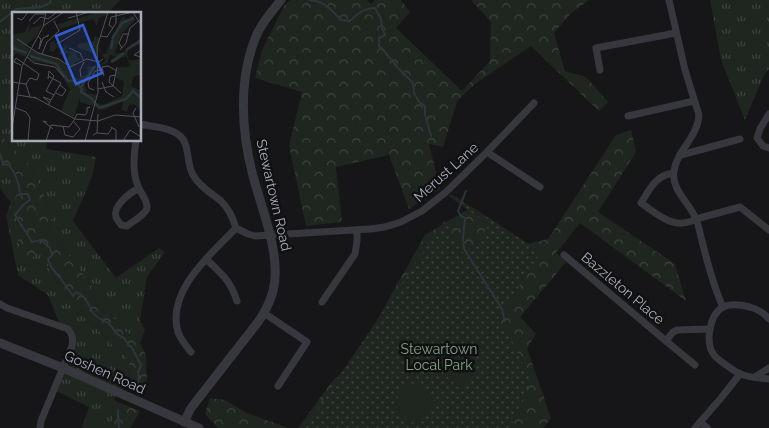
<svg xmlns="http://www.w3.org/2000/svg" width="769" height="428" viewBox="0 0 769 428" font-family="Raleway,sans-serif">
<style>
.grass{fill:url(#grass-tufts)}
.forest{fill:url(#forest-crowns)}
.park{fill:url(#park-dots)}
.pitch{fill:#1e261f}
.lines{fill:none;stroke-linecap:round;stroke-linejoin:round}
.stream{stroke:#2c353c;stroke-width:2}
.minor{stroke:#37383d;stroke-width:7}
.tertiary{stroke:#37383d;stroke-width:9}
.labels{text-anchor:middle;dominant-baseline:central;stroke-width:5;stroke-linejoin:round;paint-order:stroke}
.street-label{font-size:14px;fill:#a8adb8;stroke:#111113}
.park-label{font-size:14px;fill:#7fa381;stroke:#111113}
.inset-river{fill:none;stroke:#2c353c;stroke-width:2.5}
.inset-road{fill:none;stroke:#505258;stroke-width:1}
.view{fill:#325cd3;fill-opacity:0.15;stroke:#325cd3;stroke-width:2.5}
.inset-edge{fill:none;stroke:#a8adb8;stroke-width:2.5}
</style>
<defs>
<pattern id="grass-tufts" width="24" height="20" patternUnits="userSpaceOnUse" patternTransform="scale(1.25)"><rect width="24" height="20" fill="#1e261f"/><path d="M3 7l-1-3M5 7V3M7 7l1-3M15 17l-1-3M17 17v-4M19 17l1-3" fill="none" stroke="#3c433d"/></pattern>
<pattern id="forest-crowns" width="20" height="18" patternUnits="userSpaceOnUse" patternTransform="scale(1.25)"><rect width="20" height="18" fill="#1e261f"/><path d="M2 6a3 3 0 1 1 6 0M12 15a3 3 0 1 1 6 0" fill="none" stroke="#3c433d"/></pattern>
<pattern id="park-dots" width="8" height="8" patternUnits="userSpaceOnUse" patternTransform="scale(1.25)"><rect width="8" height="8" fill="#1e261f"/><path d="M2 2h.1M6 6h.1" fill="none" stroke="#3c433d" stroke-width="1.8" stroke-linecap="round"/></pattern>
</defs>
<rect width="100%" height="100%" fill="#161618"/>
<g class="grass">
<path d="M0 0H121L110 10 107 14H14V140H47L46 149 96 157 92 177 73 221 116 278 159 248 165 252 147 277 140 320 145 330 140 343 119 326 92 286 49 230 52 216 44 195 31 167 0 134Z"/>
<path d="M710 0H769V69L764 75 745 120 721 60Z"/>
<path d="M0 167 1 169 9 172 16 195 11 215 36 251 47 253V267L57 276 62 294 81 304 82 313 109 342 126 357 130 367 125 387 113 400 112 428H82L89 407 54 390 73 338 61 327 48 295 18 275 6 216 11 203 0 188Z"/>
</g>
<g class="forest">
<path d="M290 0H367L371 4 375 0H401L410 12 396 28 462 91 490 61 491 22 471 0H589L571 13 554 33 565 71 586 77 608 102 599 111 531 46 475 84 457 101 443 147 429 144 440 189 409 209 389 155 336 167 342 222 306 226 289 146 302 92 255 78 262 50 284 6Z"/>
<path d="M631 130 636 152 598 212 675 264 686 301 580 223 556 253 566 262 520 317 536 334 527 348 551 418 543 428H468L377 320 425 235 472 207 528 244 548 239 616 135Z"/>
<path d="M0 134 31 167 44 195 52 216 49 230 92 286 119 326 140 343 146 355 147 384 142 394 125 387 130 367 126 357 109 342 82 313 80 304 62 294 57 276 47 267V253L36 251 32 260 22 254 11 215 16 195 9 173 1 169 0 167Z"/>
<path d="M349 367 326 428H298L333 380Z"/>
<path d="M210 398 225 400 247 413 288 428H218L205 414Z"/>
<path d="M113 400 140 411 130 428H112Z"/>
</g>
<path class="park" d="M451 194 541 252 500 317 531 380 510 428H304L445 220 466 259 489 225 449 196Z"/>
<g class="pitch">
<path d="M455 349 477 369 459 388 438 368Z"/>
<path d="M409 385H417L435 403 415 423C393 420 390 395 409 385Z"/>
</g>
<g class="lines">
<g class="stream">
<path d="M309 0C323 0 332 10 341 20L350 21C357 14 364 8 375 8L381 19 382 28 385 35 379 38V46L384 51 398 68 413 83 414 93 419 102 425 106V115L431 136"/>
<path d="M0 22 16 9 41 7 50 3 51 0"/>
<path d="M0 154 3 164 9 165C16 174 19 183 20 194H28L30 200 24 204 15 215 32 242 41 240 50 248 52 255 48 259 51 267 61 279 73 296 76 292C88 297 87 304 93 313 97 318 102 320 107 322 115 327 113 334 124 338L129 346H131L141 365 138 372 139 376 138 383"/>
<path d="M466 191 458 211 461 216 465 218 463 238 464 249 502 309 505 321"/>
<path d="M118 410V419L119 428"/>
</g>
<g class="minor">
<path d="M669 0 685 70 699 115C698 137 677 150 674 171 671 190 689 202 696 219 699 226 700 234 702 241 708 264 713 286 723 307"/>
<path d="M600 70 596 48 676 33"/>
<path d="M769 114 760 129 757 138 763 146 769 148"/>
<path d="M628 116 694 101"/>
<path d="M140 124C153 127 170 127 180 136 190 144 186 163 193 175 200 187 211 193 221 201 229 209 233 218 236 228L248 234 255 236 370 229 385 227 401 222 422 211 446 192 487 152 534 103"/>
<path d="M136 140C134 155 132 172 138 186 140 193 148 200 147 208 146 214 132 222 127 226L121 225C119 222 117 220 116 217 112 206 131 192 139 188"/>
<path d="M487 152 540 187"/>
<path d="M681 155 740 139"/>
<path d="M673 173C655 176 650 189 641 203 659 215 674 231 696 219L740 207 769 230"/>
<path d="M564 255 666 341 673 332 677 330 710 329"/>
<path d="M206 259C222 274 230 280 237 301"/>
<path d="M322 302 355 254 357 241V230"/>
<path d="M0 304 7 308 68 329C73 335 73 339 72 346L41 421 40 428"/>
<path d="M264 313 307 342 278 386"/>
<path d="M769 319C764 313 757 309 750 307 742 305 731 303 723 307 709 315 705 343 714 355 717 359 722 362 726 365 730 368 734 371 739 373 748 378 759 378 769 379"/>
<path d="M666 341 695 365"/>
<path d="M191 352C186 346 181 340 178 332 166 291 211 254 236 228"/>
<path d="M755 377 769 368"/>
<path d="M700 422 707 428"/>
<path d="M695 428 721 398 740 374"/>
</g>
<g class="tertiary">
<path d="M0 343 63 368 199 428"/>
<path d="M184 422 191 408 258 322C265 312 270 302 273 291 282 257 262 210 253 176 241 130 238 78 257 34 263 21 272 11 281 0"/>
</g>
</g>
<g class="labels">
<g class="street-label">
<text transform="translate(446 172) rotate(-42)">Merust Lane</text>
<text transform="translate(274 195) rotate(77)">Stewartown Road</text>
<text transform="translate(623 288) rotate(40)">Bazzleton Place</text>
<text transform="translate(105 372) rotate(24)">Goshen Road</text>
</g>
<g class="park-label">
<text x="439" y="349">Stewartown<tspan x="439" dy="16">Local Park</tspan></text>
</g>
</g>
<g transform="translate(12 12)">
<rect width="129" height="129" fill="#161618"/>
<path d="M88 0H95L94 3 87 6 85 14 81 7 47 17 46 12ZM17 12V21L19 16 30 13 24 25 16 31 14 35 18 37 13 45 4 41 0 46V23L13 20ZM20 38 47 47 56 55 59 63 66 67 76 62 75 55 82 54 72 70 75 81 85 83 81 94 68 90V83L58 77 43 53 21 49 16 44Z" fill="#1e261f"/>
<path d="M42 28 44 33 52 36 56 32 53 38 64 40 66 46 70 47 62 51V54L53 52 58 41 46 43 49 38 45 35 41 40 38 39V31ZM86 35 90 42 115 41 117 48 123 49 127 61 122 62 119 74 129 79 128 98 122 92 117 93 115 100 110 98 111 89 91 98 83 94 84 91 92 93 110 84 112 69 104 65 105 56 119 54 114 44 100 51 99 47H104L105 44 98 43 95 51 86 55 94 48 86 38Z" fill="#1e261f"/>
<path d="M121 3 123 8 109 22 103 42 107 43 129 26V32L117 37 114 43 117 49 129 47V62L111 69 104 66 106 55H119L114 44 93 43 109 7 112 4 114 9ZM82 24 88 26 85 42 66 36 65 39 66 32 82 29ZM58 77 69 83 62 105 49 99Z" fill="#1e261f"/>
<path class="inset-river" d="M0 36 15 41M99 37 101 25 110 11 122 6M114 38 129 28M18 44 44 52 56 69H63L70 77 69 80 79 86 87 96 114 87 121 79 129 86M99 50 112 41M69 75 83 54"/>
<path class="inset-road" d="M121 0 129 13M5 6 10 8 16 0M56 6 78 0M17 9 23 2H33M21 12 29 5 36 7 45 0M31 14 52 0M101 16 97 13 99 5 117 1M26 24 29 27 27 37 31 26 37 23 35 25M89 24 95 25 104 11V0M5 27 26 41 47 47 58 55 75 47 87 50 91 47M45 32 68 18 64 0M57 36 68 41 72 49M110 36 107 31 111 22H116M108 38 114 31 118 16 129 7M129 38 122 43 129 45M30 42 35 30 47 19 42 9M15 45 22 51 43 55 52 65M9 53 2 50 4 46 27 62 25 68 18 66 14 72M104 63 98 64 97 70 109 81M92 64 90 55 96 54 105 59M69 65 68 58 72 50M36 67 37 59 42 64 34 79 42 83M0 70 14 72 18 85M90 70 94 80 102 85M86 77 101 74 105 55M82 78 77 76 76 71 83 59 90 58M44 81 50 84 54 78 48 73M6 83 24 86M22 85 63 107 86 109 103 103 129 105M37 90 31 85 39 88M36 93 49 71 36 64M4 96 14 100 18 106 16 129M124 96 121 101 127 115M63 106 65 102 73 103 75 101V96H76L78 95 75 96M35 110 31 109 41 117M51 114 53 123 61 125 68 117 62 110M99 115 104 118V129M0 116 10 54 31 15 34 0M85 121 86 102M81 123 85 121 96 122 100 116M34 129 39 113 57 115 63 107M73 129 86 80 85 35 96 0M111 129 118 118 129 125"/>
<path class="view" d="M71 13 90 61 64 72 44 24Z"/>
<rect width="129" height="129" class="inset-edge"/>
</g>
</svg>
